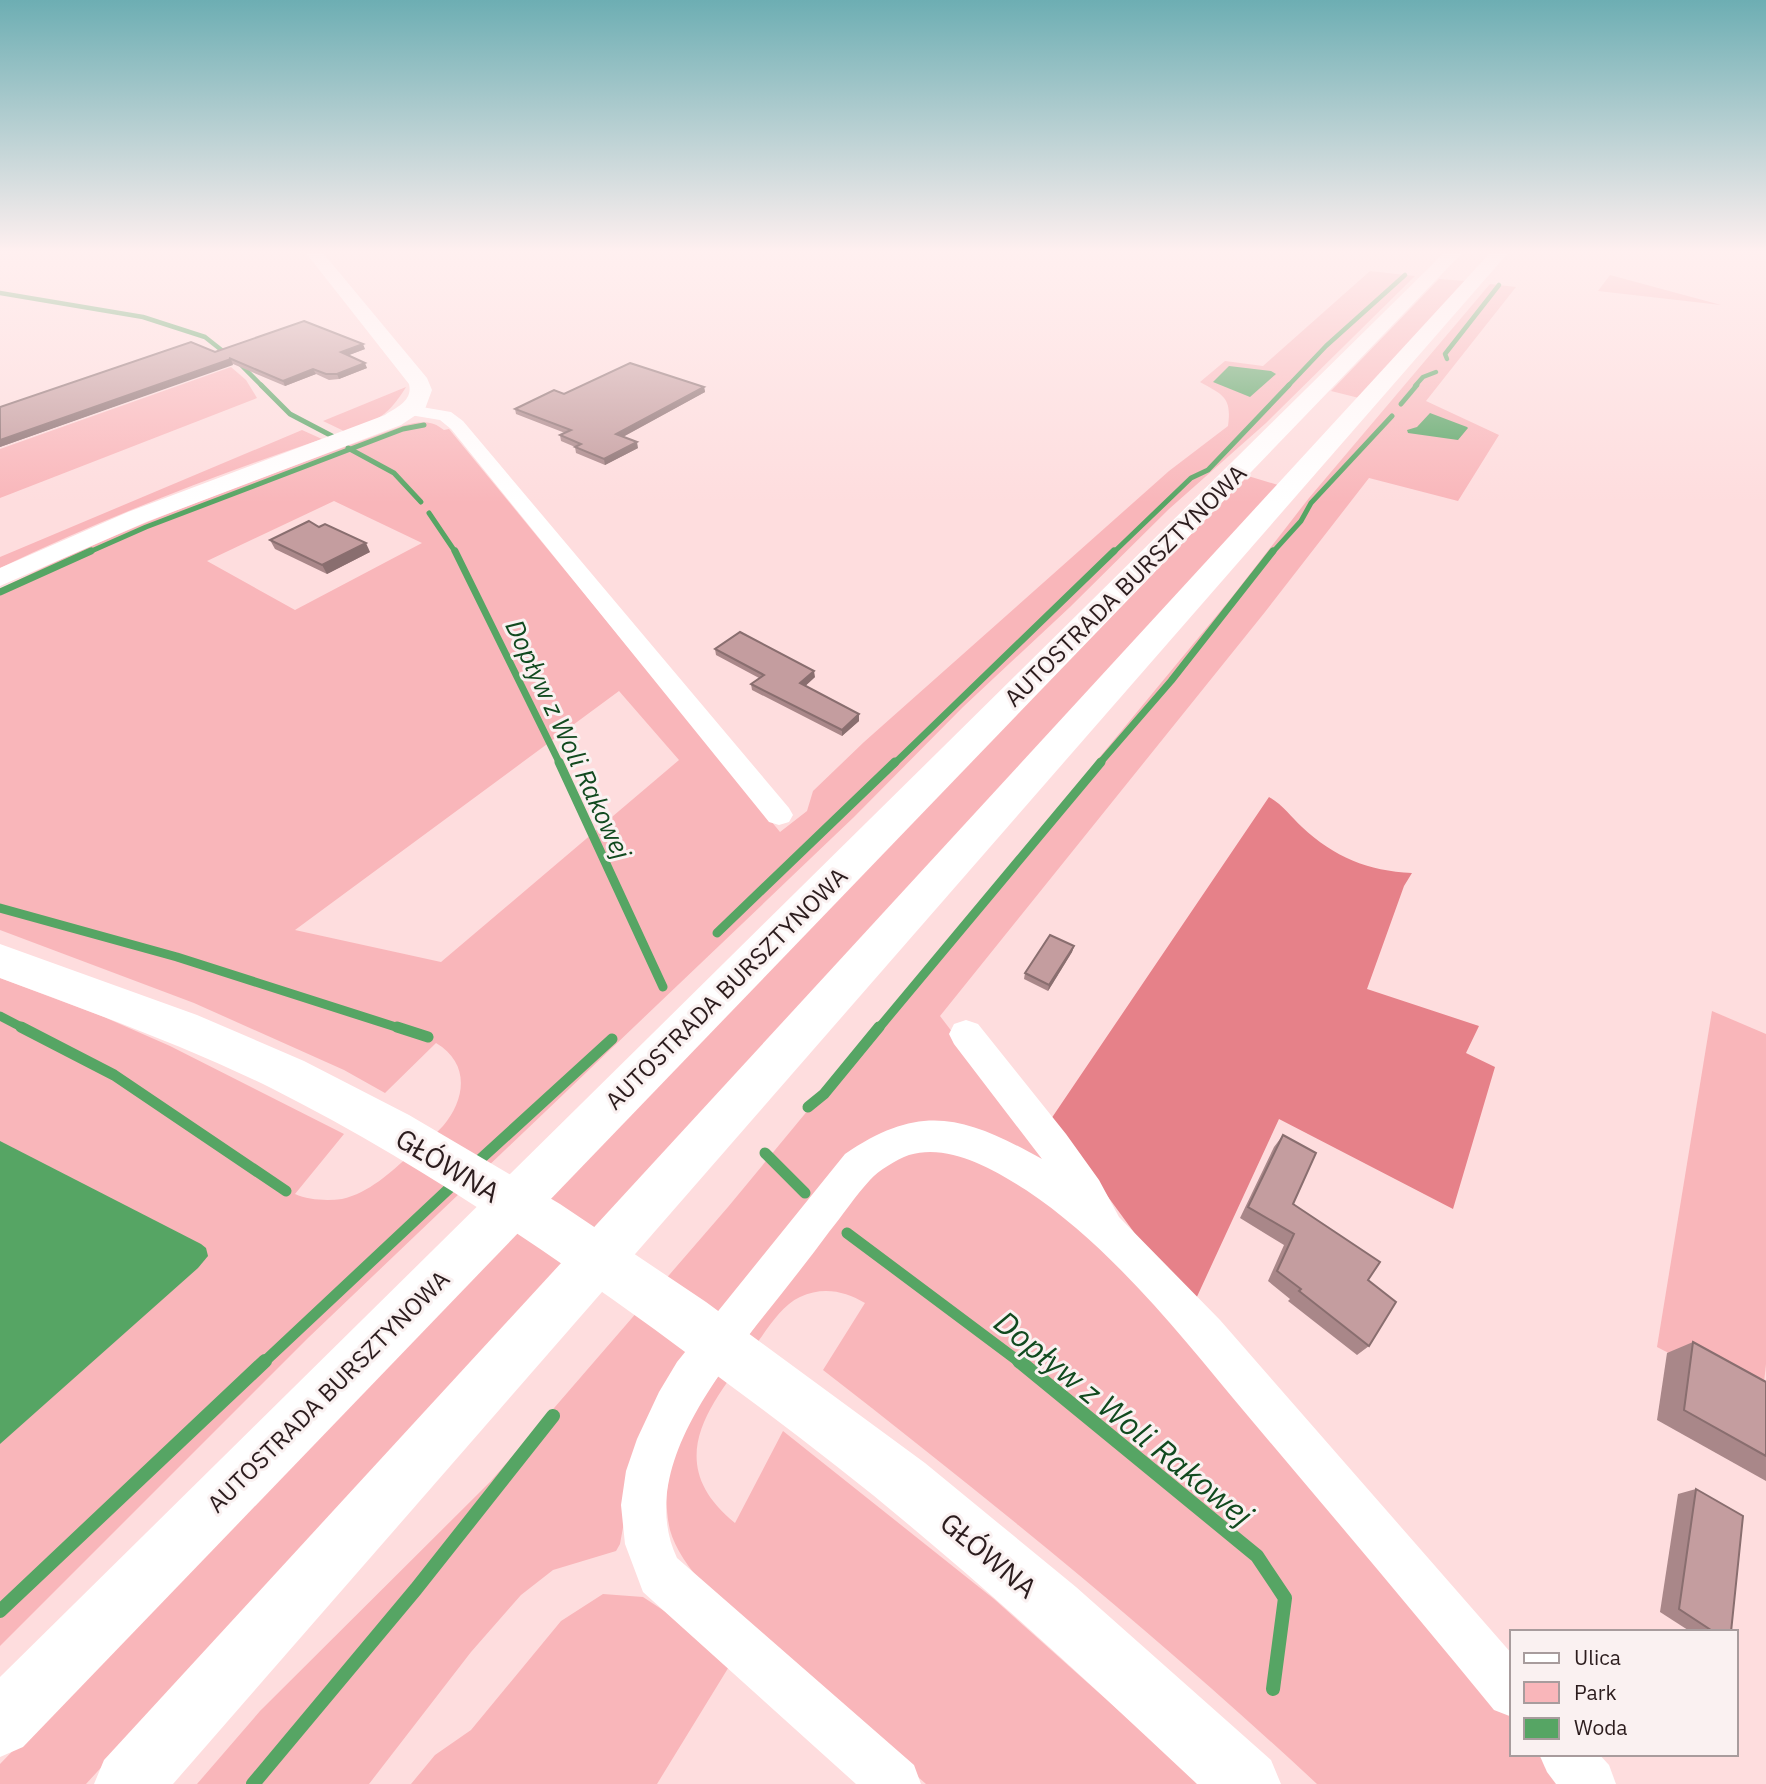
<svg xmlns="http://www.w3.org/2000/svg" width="1766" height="1784" viewBox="0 0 1766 1784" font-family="'IBM Plex Sans',sans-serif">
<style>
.green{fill:#f9b6ba;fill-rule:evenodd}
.forest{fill:#e68189}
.water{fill:#56a564}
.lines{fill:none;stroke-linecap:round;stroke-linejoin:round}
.stream-far5{stroke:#56a564;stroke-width:4.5}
.stream-far4{stroke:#56a564;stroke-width:5}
.stream-far3{stroke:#56a564;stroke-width:7}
.stream-far2{stroke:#56a564;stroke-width:9}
.stream-far1{stroke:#56a564;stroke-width:11}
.stream{stroke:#56a564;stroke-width:14}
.minor{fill:#fff;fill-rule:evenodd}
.secondary{fill:#fff;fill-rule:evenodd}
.motorway{fill:#fff;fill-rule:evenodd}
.wall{fill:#a98789}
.shaded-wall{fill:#896e6f}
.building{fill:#c49d9f;stroke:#896e6f;stroke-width:2}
.labels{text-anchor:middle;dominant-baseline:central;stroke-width:6;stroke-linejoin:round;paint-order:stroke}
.street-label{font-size:24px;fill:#2c1d1e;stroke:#faf1f1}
.water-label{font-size:26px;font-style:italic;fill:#114a1f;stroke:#faf1f1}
.near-street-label{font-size:28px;fill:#2c1d1e;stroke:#faf1f1}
.near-water-label{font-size:32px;font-style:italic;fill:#114a1f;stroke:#faf1f1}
</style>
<rect width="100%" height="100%" fill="#feddde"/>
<g class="green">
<path d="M1370 271 1415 276 1266 423 1169 509 1070 607 963 707 854 817 308 1338 0 1646V978L104 1017 170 1046 344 1134 295 1194C308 1200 327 1201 342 1199 369 1193 391 1172 410 1155 421 1146 433 1137 443 1126 466 1099 470 1063 436 1043L385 1093 344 1070 194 1003 0 930V589C130 523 269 475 405 425 421 421 432 420 444 430L449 429 780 832 807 811 813 791 864 742 1169 471 1228 426C1232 397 1223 395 1200 382L1225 361 1263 366ZM334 501 422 543 295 610 207 561ZM619 691 679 760 441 962 295 930Z"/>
<path d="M1610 275 1721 305 1598 291Z"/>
<path d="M1439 279 1466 281 1359 398 1331 391Z"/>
<path d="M1490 284 1516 287 1426 401 1499 435 1458 501 1369 478 1265 612 940 1016 1056 1168 901 1127 633 1473 620 1544 616 1551 553 1570 521 1595 471 1652 369 1784H197L260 1711 490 1482 728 1207 1232 597 1309 498Z"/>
<path d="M231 367 246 380 257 398 0 498V449Z"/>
<path d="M406 387C389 415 377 421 346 432L323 421Z"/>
<path d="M302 430 322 439C213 476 104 518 0 568V557Z"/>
<path d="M1248 476 1278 485 86 1784H0V1764C416 1335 830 904 1248 476Z"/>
<path d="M1712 1011 1766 1034V1364L1762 1401 1657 1347Z"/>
<path d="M909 1149 958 1152 1040 1193 1128 1268 1348 1517 1512 1717V1754H1543L1567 1784H1317C1159 1637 993 1502 823 1370L865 1303C845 1291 823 1286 800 1297 780 1306 766 1332 753 1348 709 1405 661 1463 735 1523L783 1431 994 1599 1201 1784H926C886 1749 846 1713 806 1678 766 1643 684 1582 670 1530 660 1487 674 1449 692 1412L864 1178Z"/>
<path d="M603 1594 643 1597 675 1618 730 1665 657 1784H411L435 1755 471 1730 561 1621Z"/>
</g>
<path class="forest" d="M1269 797C1283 805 1291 817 1302 827 1334 857 1368 871 1412 873L1404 886 1367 989 1479 1026 1466 1053 1495 1067 1453 1209 1279 1119 1195 1301 1144 1246 1051 1119Z"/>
<g class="water">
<path d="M1229 366 1271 371 1276 374 1250 397 1213 382Z"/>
<path d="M1430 413 1467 427 1468 428 1458 440 1408 433 1407 430 1417 427Z"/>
<path d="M0 1141 201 1244 206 1248 208 1256 198 1268 0 1444Z"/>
</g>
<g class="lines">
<g class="stream-far5">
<path d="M0 293 143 317 205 337 229 356"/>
<path d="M1447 359 1445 354 1499 285"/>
<path d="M240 364 262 386"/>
<path d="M1288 386 1326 346 1405 275"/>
<path d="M1415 386 1423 377 1436 372"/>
</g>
<g class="stream-far4">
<path d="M261 385 290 414 332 436"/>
<path d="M1401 404 1417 385"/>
<path d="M348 448 394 473 421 502"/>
<path d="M429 513 456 553"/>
<path d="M87 553 146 527 403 429 424 425"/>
<path d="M1113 553 1191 478 1208 470 1289 385"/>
<path d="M1272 553 1301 521 1311 503 1392 416"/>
</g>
<g class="stream-far3">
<path d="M455 551 560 764"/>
<path d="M0 592 91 551"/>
<path d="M894 764 1114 551"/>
<path d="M1099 764 1171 681 1273 551"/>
</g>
<g class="stream-far2">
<path d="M559 762 663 987"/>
<path d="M0 908 177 957 402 1029"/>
<path d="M717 933 895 762"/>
<path d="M0 1016 25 1029"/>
<path d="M878 1029 1101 762"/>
</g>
<g class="stream-far1">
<path d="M21 1027 114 1075 286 1191"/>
<path d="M397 1027 428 1037"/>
<path d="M808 1107 824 1094 879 1027"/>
<path d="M765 1153 805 1193"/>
<path d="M474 1165 612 1039"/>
<path d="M847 1233 1021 1363"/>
<path d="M263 1363 456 1182"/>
</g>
<g class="stream">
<path d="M1019 1361 1257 1556 1285 1598 1273 1689"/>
<path d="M0 1611 265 1361"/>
<path d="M253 1784 416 1589 553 1416"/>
</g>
<g class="minor">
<path d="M410 405 451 412 463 421 789 808 793 815 789 822 779 825 769 822 451 429 440 420 404 414 401 410 404 406Z"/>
<path d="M966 1020 978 1024 1066 1134 1099 1180 1119 1217 1220 1320 1512 1654V1717L1494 1710C1413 1611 1330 1513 1248 1416 1181 1336 1113 1248 1026 1190 993 1169 949 1143 909 1155 896 1160 879 1170 870 1180 855 1196 843 1215 829 1232 804 1266 778 1298 752 1331 706 1390 640 1480 677 1558L914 1765 921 1784H856L643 1592 625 1544 621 1505 626 1471 637 1439 659 1392 677 1362 845 1154C922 1101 966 1117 1042 1159L954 1044 949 1034 954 1024Z"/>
<path d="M1539 1754H1599L1609 1765 1616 1784H1556L1547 1772Z"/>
</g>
<g class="secondary">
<path d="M306 253H323L427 378 432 390 425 409 401 425 146 522 0 586V568L128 512 385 415C397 407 413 401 409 384Z"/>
<path d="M0 944 197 1015 304 1061 409 1115 560 1204 706 1302 925 1463 1076 1587 1271 1760 1281 1784H1197C1105 1697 1012 1611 915 1530 831 1459 742 1394 654 1329 532 1241 406 1156 271 1088 183 1045 91 1012 0 978Z"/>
</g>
<g class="motorway">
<path d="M1444 253H1462L23 1747 0 1757V1677Z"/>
<path d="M1490 253H1508L173 1784H94L104 1760Z"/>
</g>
</g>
<g class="wall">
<path d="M365 349 349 355 367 368 339 379 329 380 316 374 285 386 233 364 0 447V407L215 352Z"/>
<path d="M704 387 705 392 623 437 638 448 605 465 576 453 575 447 561 441 560 435 565 433 516 414 515 409 564 394Z"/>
<path d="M319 527 370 552 327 574 275 549 270 540Z"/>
<path d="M715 649 815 677 805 686 859 714V721L842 736 752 690 751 684 759 678 716 655Z"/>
<path d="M1074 946 1072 952 1048 991 1024 979 1025 973Z"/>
<path d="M1283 1135 1293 1204 1368 1280 1369 1346 1357 1355 1288 1301 1290 1299 1268 1281 1284 1245 1240 1218 1274 1147Z"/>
<path d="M1693 1342 1766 1382V1481L1657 1420 1667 1353Z"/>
<path d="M1696 1489 1731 1632H1691L1660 1612 1678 1494Z"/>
</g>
<g class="shaded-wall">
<path d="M363 344 365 349 344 357 341 352Z"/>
<path d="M231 359 233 365 0 447V440Z"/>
<path d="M365 363 367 368 339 379 337 374Z"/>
<path d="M313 369 316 374 285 386 283 381Z"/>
<path d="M704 387 705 392 617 440 616 434Z"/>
<path d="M637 442 638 448 605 465 604 459Z"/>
<path d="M366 543 370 552 327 574 322 565Z"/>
<path d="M814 671 815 677 801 690 800 683Z"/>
<path d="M859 714V721L842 736V730Z"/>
<path d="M1074 946 1072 952 1048 991 1049 985Z"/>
</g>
<g class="building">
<path d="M304 321 363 344 341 352 365 363 337 374H326L313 369 283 381 229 358 231 359 0 440V407L191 342 215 352Z"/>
<path d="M630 363 704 387 616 434 637 442 604 459 575 447 581 444 560 435 571 430 515 409 554 390 564 394Z"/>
<path d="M309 521 319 527 325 524 366 543 322 565 270 540Z"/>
<path d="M740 632 814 671 800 683 859 714 842 730 751 684 764 675 715 649Z"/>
<path d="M1050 935 1074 946 1049 985 1025 973Z"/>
<path d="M1283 1135 1316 1153 1293 1204 1380 1262 1368 1280 1396 1302 1369 1346 1299 1291 1301 1289 1277 1271 1294 1234 1248 1207Z"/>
<path d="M1693 1342 1766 1382V1456L1684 1410Z"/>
<path d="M1696 1489 1743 1516 1731 1632H1714L1679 1609Z"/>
</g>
<linearGradient id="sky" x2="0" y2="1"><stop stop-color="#6daeb3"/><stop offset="0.5" stop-color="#fff0f0"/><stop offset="1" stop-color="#fff0f0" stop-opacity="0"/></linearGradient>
<rect width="1766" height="503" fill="url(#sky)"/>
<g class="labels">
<g class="street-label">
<text transform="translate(1125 585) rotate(-45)">AUTOSTRADA BURSZTYNOWA</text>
<text transform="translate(726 988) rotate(-45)">AUTOSTRADA BURSZTYNOWA</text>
<text transform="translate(328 1391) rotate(-45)">AUTOSTRADA BURSZTYNOWA</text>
</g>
<g class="water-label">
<text transform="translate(569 739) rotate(65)">Dopływ z Woli Rakowej</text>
</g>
<g class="near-street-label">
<text transform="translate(448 1165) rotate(31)">GŁÓWNA</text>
<text transform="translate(989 1555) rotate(40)">GŁÓWNA</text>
</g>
<g class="near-water-label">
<text transform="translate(1124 1418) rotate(39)">Dopływ z Woli Rakowej</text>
</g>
</g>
<rect x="1510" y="1630" width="228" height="126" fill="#faf1f1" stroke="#a89c9d" stroke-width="2"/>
<rect x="1524" y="1653" width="35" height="10" fill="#ffffff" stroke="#a89c9d" stroke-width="2"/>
<text x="1574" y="1665" font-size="21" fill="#2c1d1e">Ulica</text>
<rect x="1524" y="1682" width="35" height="21" fill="#f9b6ba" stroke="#a89c9d" stroke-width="2"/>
<text x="1574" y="1700" font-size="21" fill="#2c1d1e">Park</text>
<rect x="1524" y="1718" width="35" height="21" fill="#56a564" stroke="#a89c9d" stroke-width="2"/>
<text x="1574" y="1735" font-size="21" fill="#2c1d1e">Woda</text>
</svg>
